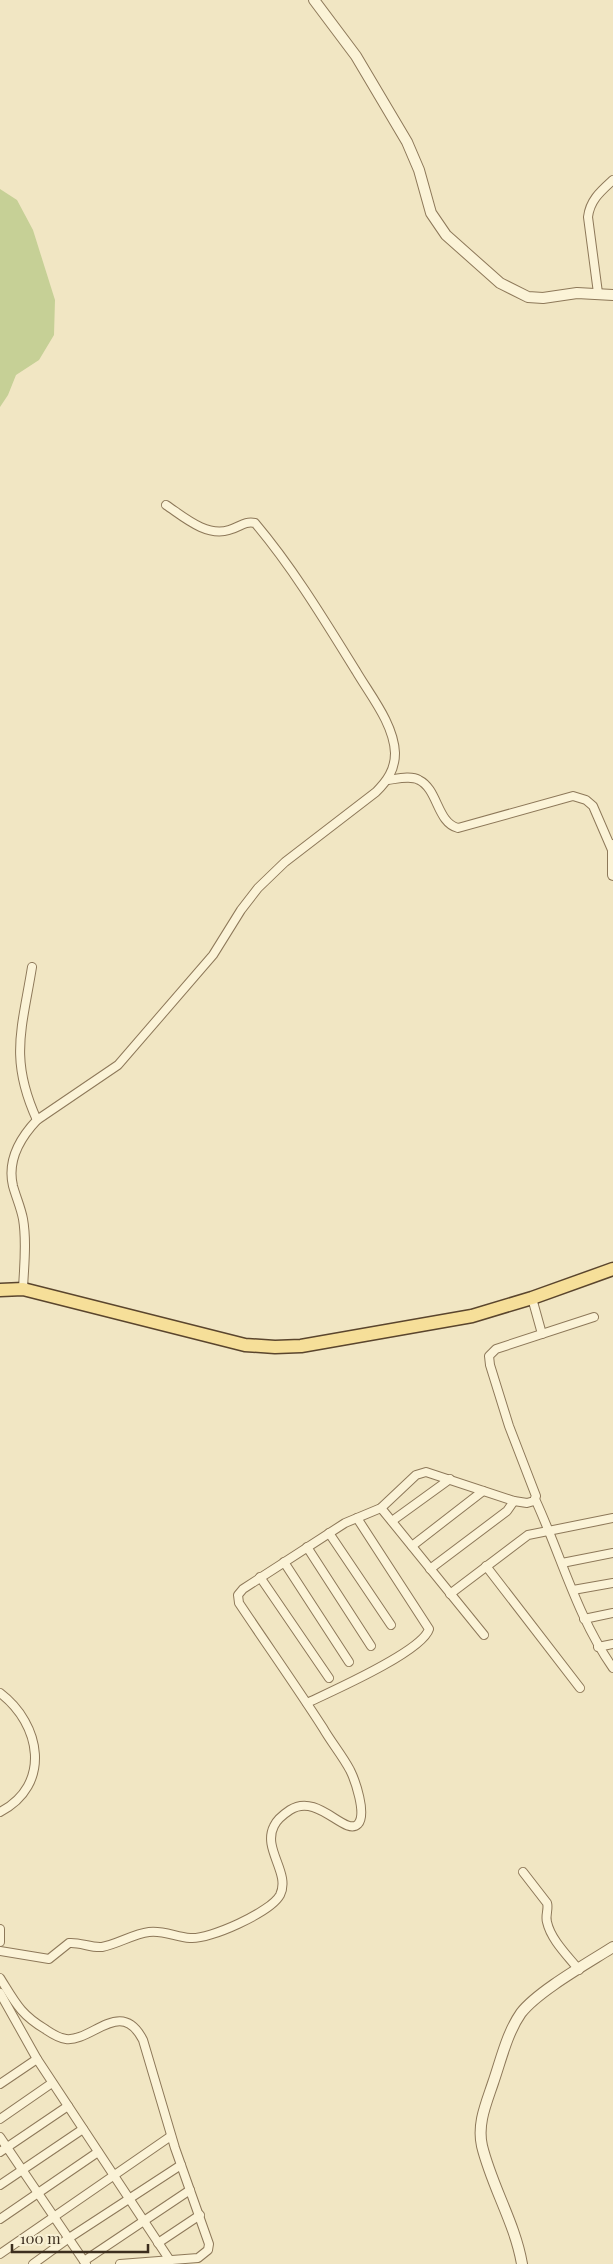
<svg xmlns="http://www.w3.org/2000/svg" width="613" height="2264" viewBox="0 0 613 2264" font-family="'Playfair Display',serif">
<style>
.green{fill:#c6d096}
.lines{fill:none;stroke-linecap:round;stroke-linejoin:round}
.minor-casing{stroke:#8d7859;stroke-width:10}
.tertiary-casing{stroke:#8d7859;stroke-width:12}
.primary-casing{stroke:#5a452d;stroke-width:15}
.minor{stroke:#fbf3d7;stroke-width:8}
.tertiary{stroke:#fbf3d7;stroke-width:10}
.primary{stroke:#f6df99;stroke-width:12}
</style>
<rect width="100%" height="100%" fill="#f1e6c3"/>
<path class="green" d="M0 189 17 200 33 230 55 300 54 335 39 360 16 375 8 395 0 407Z"/>
<g class="lines">
<defs>
<g id="minor">
<path d="M598 293 588 217C590 200 601 191 613 180"/>
<path d="M388 780C396 779 411 775 419 780 438 789 437 823 458 828L573 796 586 800 593 806 612 850"/>
<path d="M32 967C22 1029 9 1059 37 1120"/>
<path d="M23 1289C24 1266 27 1242 23 1219 21 1208 16 1197 13 1186 7 1161 20 1138 37 1120L118 1065 213 955 241 910 258 888 285 862 376 792C387 781 395 770 395 753 394 724 370 695 356 671 325 621 293 568 255 523 244 521 240 527 229 530 206 537 184 517 166 505"/>
<path d="M532 1298 542 1334"/>
<path d="M535 1499C561 1555 577 1617 613 1668"/>
<path d="M381 1508 484 1635"/>
<path d="M392 1521 450 1479"/>
<path d="M329 1533 391 1625"/>
<path d="M412 1546 483 1491"/>
<path d="M307 1547 371 1646"/>
<path d="M284 1562 349 1662"/>
<path d="M562 1563 613 1553"/>
<path d="M486 1566 580 1688"/>
<path d="M430 1569 507 1511 514 1501"/>
<path d="M260 1577 329 1678"/>
<path d="M573 1590 613 1583"/>
<path d="M450 1594 528 1535 613 1518"/>
<path d="M584 1619 613 1613"/>
<path d="M598 1647 613 1644"/>
<path d="M0 1693C41 1724 52 1785 0 1812"/>
<path d="M307 1703C330 1692 422 1652 429 1629L357 1518"/>
<path d="M523 1872 547 1903C549 1909 545 1915 547 1922 551 1940 568 1956 579 1970"/>
<path d="M0 1929V1942"/>
<path d="M0 1951 49 1959 69 1943C80 1942 91 1948 102 1947 118 1944 133 1934 149 1932 163 1930 176 1937 190 1938 209 1940 271 1912 280 1895 291 1873 262 1849 274 1826 277 1819 284 1814 290 1810 318 1792 345 1837 358 1824 367 1814 355 1780 350 1770 342 1755 331 1742 323 1728 296 1686 267 1645 239 1603L238 1595 243 1589 345 1523 381 1508 416 1475 426 1472 514 1501 527 1503 534 1501 536 1496 509 1426 490 1365 489 1356 496 1349 594 1317"/>
<path d="M0 1978C15 2002 20 2014 45 2029 51 2033 58 2038 66 2039 92 2042 121 1997 143 2040L175 2148 209 2244 208 2250 198 2258 120 2264"/>
<path d="M0 1993 37 2059 169 2259"/>
<path d="M0 2084 37 2059"/>
<path d="M0 2119 52 2083"/>
<path d="M0 2137 86 2264"/>
<path d="M0 2152 68 2106"/>
<path d="M0 2185 83 2129"/>
<path d="M0 2219 98 2152"/>
<path d="M158 2243 200 2215"/>
<path d="M0 2254 171 2136"/>
<path d="M84 2261 190 2190"/>
<path d="M33 2264 69 2238 181 2165"/>
</g>
<g id="tertiary">
<path d="M314 0 356 56 407 142 419 170 431 213 446 235 500 283 528 297 543 298 577 293 613 295"/>
<path d="M613 845V875"/>
<path d="M522 2264C515 2223 492 2187 482 2146 477 2124 486 2104 493 2083 501 2060 507 2033 521 2013 538 1991 588 1963 613 1947"/>
</g>
<path id="primary" d="M0 1290 23 1289 245 1345 275 1347 301 1346 472 1316 532 1298 613 1269"/>
</defs>
<use href="#minor" class="minor-casing"/>
<use href="#tertiary" class="tertiary-casing"/>
<use href="#primary" class="primary-casing"/>
<use href="#minor" class="minor"/>
<use href="#tertiary" class="tertiary"/>
<use href="#primary" class="primary"/>
</g>
<path d="M12 2244v8h136v-8" fill="none" stroke="#3c2e1e" stroke-width="2.5"/>
<text x="20" y="2244" font-size="15" fill="#3c2e1e" stroke="#f8f0d4" stroke-width="4" paint-order="stroke">100 m</text>
</svg>
